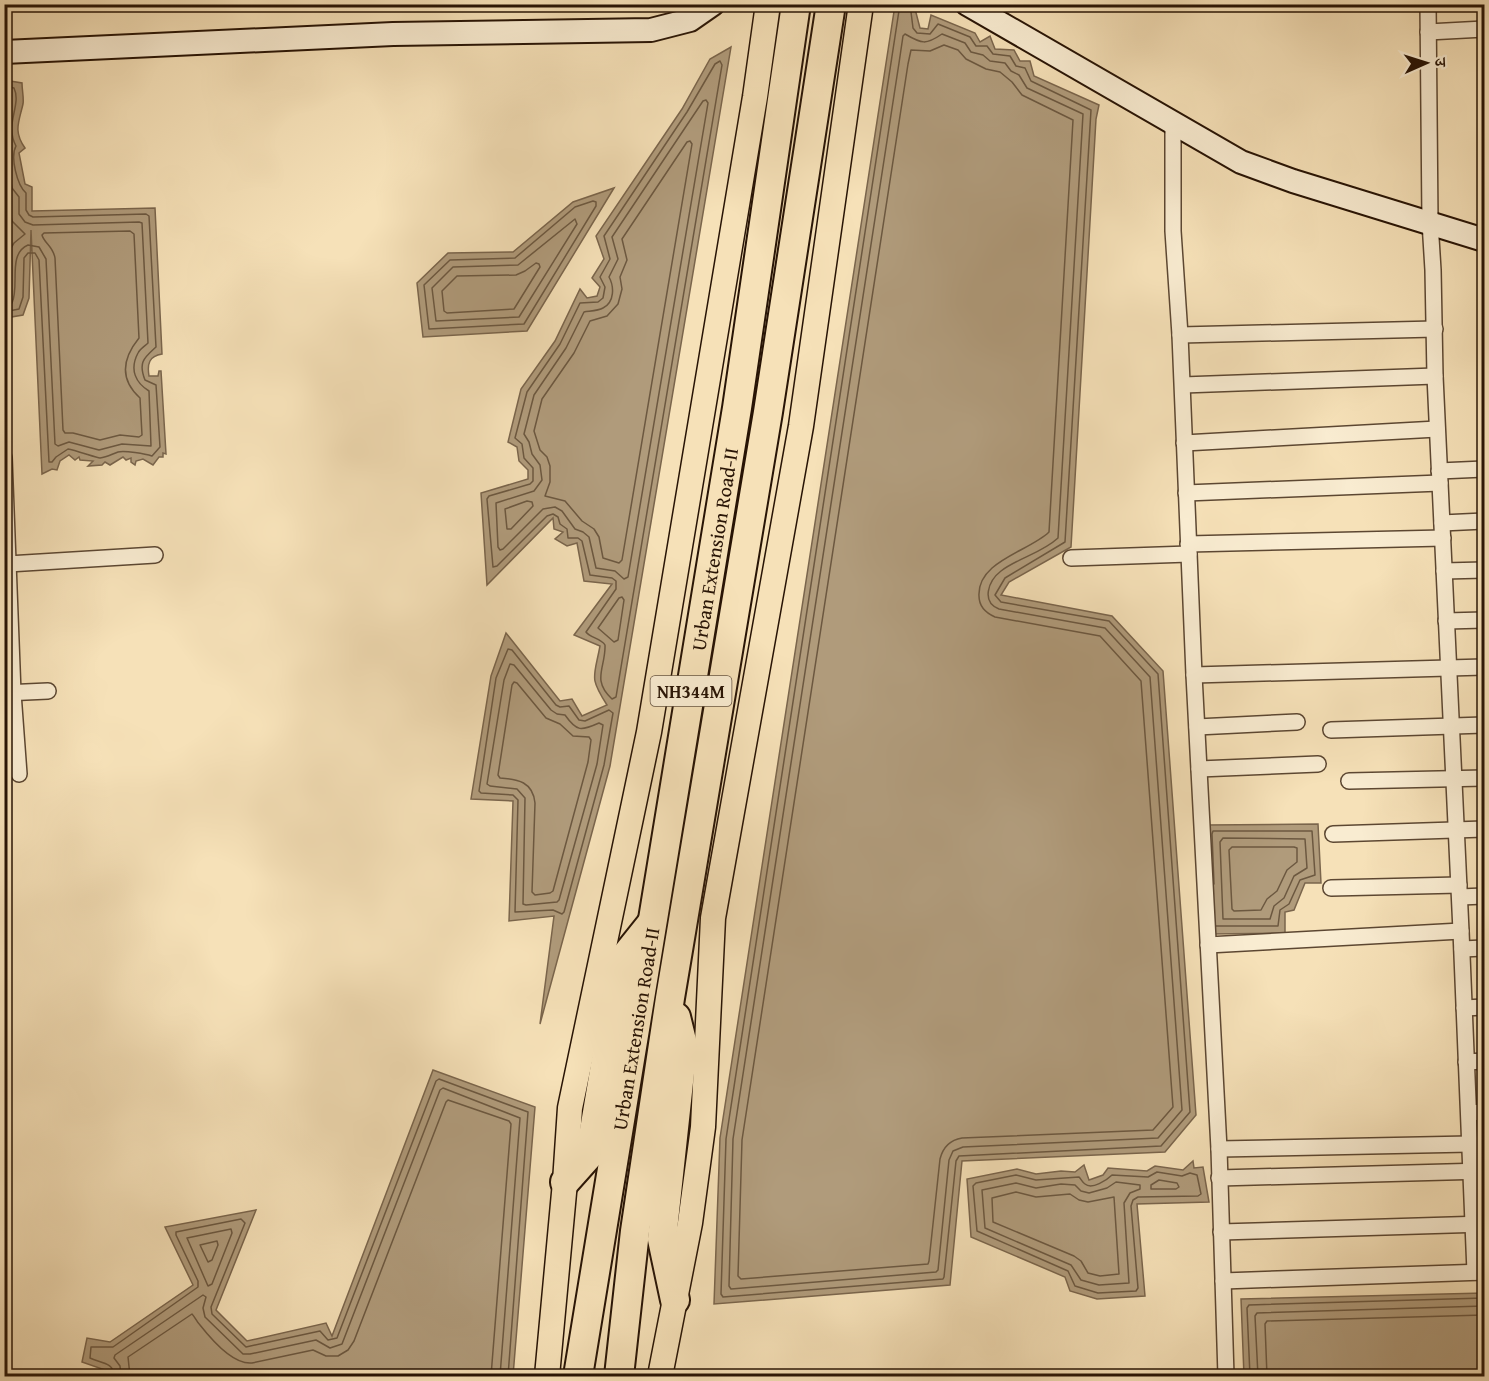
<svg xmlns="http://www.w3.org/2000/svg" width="1489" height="1381" viewBox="0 0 1489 1381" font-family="'Gentium Book Plus','Noto Serif Devanagari',serif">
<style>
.water{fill:#b09b7b;stroke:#7a654c;stroke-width:1.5}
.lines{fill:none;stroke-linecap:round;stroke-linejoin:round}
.shore{stroke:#6c5840;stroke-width:1.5}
.street-casing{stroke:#5c4732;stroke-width:18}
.secondary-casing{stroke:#281405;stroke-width:26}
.primary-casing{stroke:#281405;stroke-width:27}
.highway-casing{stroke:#281405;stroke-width:32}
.street{stroke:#f9ecd1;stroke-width:15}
.secondary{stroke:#f9ecd1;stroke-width:22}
.primary{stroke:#f6e1b8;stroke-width:24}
.highway{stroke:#f6e1b8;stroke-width:28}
.labels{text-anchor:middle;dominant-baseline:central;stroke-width:4.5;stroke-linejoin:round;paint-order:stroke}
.shield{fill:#f9ecd1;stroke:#675542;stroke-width:1.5}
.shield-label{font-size:18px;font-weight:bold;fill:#281405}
.street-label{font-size:20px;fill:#281405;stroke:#f9ecd1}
</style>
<rect width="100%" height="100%" fill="#f6e1b8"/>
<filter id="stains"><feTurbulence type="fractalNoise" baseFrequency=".00333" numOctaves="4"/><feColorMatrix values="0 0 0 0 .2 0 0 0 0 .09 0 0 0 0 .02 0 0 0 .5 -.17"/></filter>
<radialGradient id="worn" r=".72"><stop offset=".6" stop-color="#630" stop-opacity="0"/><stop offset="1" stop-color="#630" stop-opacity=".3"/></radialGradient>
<g class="water">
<path d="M895 5H914L920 28 928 29 931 15 975 33 980 42 990 36 995 49 1014 50 1020 61H1030L1034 76 1099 105 1096 119 1071 547 1009 582 1001 595 1112 616 1163 671 1196 1115 1165 1152 962 1161 950 1285 714 1304 720 1138Z"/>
<path d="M731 47 610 766 540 1024 554 916 509 921 513 801 471 799 491 676 506 633 560 701 572 699 582 716 607 705C589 677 594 678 600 646L574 635 612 584 584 581 577 543 567 546 555 539 563 532 554 529 553 518 487 585 481 493 528 479V470L519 461 517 447 508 442 521 389 555 341 580 289 587 298 597 296 600 287 592 278 604 259 596 236 682 109 710 59Z"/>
<path d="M4 80 22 83C22 90 24 98 23 104 19 122 13 131 25 148L19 153 25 184 32 187V211L155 208 162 354C149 356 147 364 149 376H158L159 371H161L166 454 163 453V457H159L153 465 143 459 136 461 135 465 131 462V458L126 460 123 457 110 465 105 462 102 465 88 466 93 461 80 460 79 457 75 460 69 455 60 461 57 470 52 469 42 474 31 230 29 298 23 315 5 318Z"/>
<path d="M614 188 527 331 423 337 417 283 448 253 513 252 573 202Z"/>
<path d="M1318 824 1321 883H1305L1294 910 1285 912V933L1210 934 1206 825Z"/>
<path d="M433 1070 535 1107 513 1376H108V1371L82 1362 87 1338 110 1342 193 1285 165 1227 256 1210 216 1310 247 1341 326 1323 332 1336Z"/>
<path d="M1193 1161 1194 1168 1203 1167 1209 1202 1137 1204 1145 1296 1097 1299 1070 1291 1065 1277 971 1237 967 1179 1017 1169 1036 1174 1061 1171 1075 1172 1084 1165 1089 1180 1103 1175 1108 1168 1147 1171 1155 1166 1183 1170Z"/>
<path d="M1484 1293V1376H1244L1241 1299Z"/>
</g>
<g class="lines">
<g class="shore">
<path d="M900 4 726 1139 721 1294 723 1297 943 1279 944 1277 956 1161 959 1156 1161 1146 1190 1112 1158 674 1109 621 1001 602 995 595 1005 578 1065 542 1091 110 1031 81 1025 68 1016 66 1010 56 993 54 987 46H976L970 37 938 24 930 34 917 33 913 28 910 4"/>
<path d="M905 34C922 44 926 45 942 34L965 43 971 52 983 55 990 61 1005 63 1011 71 1019 75 1027 88 1083 114 1058 538C1042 553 1018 558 1001 571 988 581 981 602 999 609L1105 628 1150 677 1182 1110 1158 1138 963 1147 953 1151 949 1160 938 1270 936 1272 731 1289 729 1286 733 1139 899 63 903 36Z"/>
<path d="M944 45 958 50 966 59 986 69 1000 72 1012 82 1022 95 1073 120 1049 532C1030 551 977 561 979 596 979 606 986 613 995 617L1100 636 1141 681 1173 1107 1153 1130 962 1138C950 1140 943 1147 940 1159L929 1261 928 1264 741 1279 738 1276 742 1140 908 64 911 50 930 51Z"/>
<path d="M720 61 722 65 616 697 612 699C591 680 606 667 605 645 601 638 590 638 586 632L616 589V581L612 578 590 575 582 541 578 538H568L567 529 560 524 558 517 553 514 547 516 497 566 493 567 487 499 489 496 530 484 533 481V468L524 458 522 444 515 438 527 392 560 344 580 303 598 302 603 298 605 287 600 277 610 259 604 236 687 112 715 64Z"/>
<path d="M4 86 14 88C22 105 4 124 16 146 10 157 17 185 26 193V210L29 215 33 217 146 214 149 216 156 347C144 358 138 362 145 380L156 385 160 447 152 456C146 454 124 450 118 452 112 454 107 457 100 458 97 458 75 450 68 449L56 457 52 462H49L39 260 35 253H28L24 258 23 297 19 309 4 312"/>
<path d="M706 100 708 103 628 577 624 579 615 571 596 568 589 537 583 532 575 529 562 511 555 507 543 509 503 549 500 550 498 547 496 503 534 491 542 480 540 465 532 454 529 442 524 434 534 395 566 348 584 312C590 311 598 311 603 308 615 302 614 286 609 277L618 259 612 237 703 101Z"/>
<path d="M4 123 7 146 6 156 12 188 19 197V214L25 222 33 225 139 222 142 223 148 343C145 346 140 349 138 353 129 370 136 383 149 391L151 446 122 444 99 450 69 442 58 446 55 444 46 259 39 247 28 245C7 254 20 286 12 303L4 305"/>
<path d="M690 141 692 144 622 560 619 563 603 558 599 537 594 529 582 521 565 501 545 496 550 482V466L547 457 540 450 534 431 542 399 574 353 590 321 607 316 618 304 622 289 620 277 627 260 622 239 687 142Z"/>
<path d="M4 193 10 201V212L12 221 25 234 14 243 8 253 6 293 4 295"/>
<path d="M593 201 596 202V206L524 324 429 329 424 285 450 260 515 258 575 207Z"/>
<path d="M575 219 577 224 519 317 436 321 432 288 453 267 518 265Z"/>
<path d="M130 231 134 234 139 338C122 359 119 379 140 398L142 435 139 437 120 435 100 440 73 433H65L63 430 55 258C53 246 44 243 42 235L44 233Z"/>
<path d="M536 263 539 264 540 267 514 309 447 313 444 311 442 291 457 276 516 275 525 271Z"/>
<path d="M527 501 532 502 533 506 511 529H507L505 509Z"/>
<path d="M622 597 624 600 618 640 614 642 598 628 619 598Z"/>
<path d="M508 649 512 650 556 705 560 707 569 706 579 720 585 721 609 710 613 713 604 765 564 912 562 914 553 910 515 912 518 800 513 795 481 793 479 791 496 678Z"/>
<path d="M510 664 514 665 551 710 557 714 565 715C577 732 581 731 599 723L603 725 597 764 559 900 557 902 526 905 523 904 525 798 517 789 490 786 487 784 504 680Z"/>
<path d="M514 682 517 683 546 718 560 724 573 736 589 737 591 740 588 762 553 891 550 893 535 895 532 892 535 803C533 782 518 779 500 778L498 775 512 685Z"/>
<path d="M1223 838 1305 839 1307 868 1294 876 1284 898 1274 906 1270 919H1223L1220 842Z"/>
<path d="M1232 847H1294L1297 848V862L1287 870 1277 891 1267 899 1261 910 1234 911 1232 909 1229 850Z"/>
<path d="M1214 884 1212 834 1213 831H1312L1315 875 1300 880 1289 904 1280 910 1278 926H1216"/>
<path d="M1157 1172 1182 1176 1190 1173 1197 1175 1201 1194 1198 1196 1138 1197 1133 1200 1131 1206 1138 1288 1136 1291 1098 1293 1075 1286 1068 1271 977 1231 973 1186 976 1183 1016 1175 1036 1180 1079 1177C1081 1179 1082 1182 1085 1184 1092 1190 1107 1180 1112 1175L1148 1177Z"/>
<path d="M1159 1180 1177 1183 1179 1187 1176 1189H1151V1185Z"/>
<path d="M1016 1183 1036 1188 1061 1184 1075 1185 1081 1191 1089 1193 1107 1188 1116 1182 1140 1185V1189L1130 1193 1124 1203 1129 1283 1099 1285 1081 1280 1071 1265 985 1228 982 1190Z"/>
<path d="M1016 1192 1036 1197 1070 1194 1079 1200 1088 1202 1114 1197 1119 1274 1100 1276 1088 1273 1081 1261 1074 1256 993 1222 992 1198Z"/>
<path d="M231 1229 232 1233 212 1284 208 1286 187 1238Z"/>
<path d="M217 1241 218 1245 212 1260 208 1262 200 1245Z"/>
<path d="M114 1376C114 1362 100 1363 90 1358L91 1347H113L198 1287V1281L176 1235V1232L241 1219 245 1223 211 1307 212 1314 246 1347 320 1331 328 1340 337 1338 436 1081 439 1079 528 1112 508 1376"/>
<path d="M121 1376 120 1366 114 1358 115 1355 203 1295 206 1297 203 1308 205 1317 243 1354H250L316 1340 330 1348 342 1344 440 1090 443 1088 520 1118 500 1376"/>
<path d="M130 1376 128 1357 192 1314C195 1317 196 1321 200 1325 211 1339 233 1365 252 1363L313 1350 326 1356H338L348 1350 354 1341 446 1102 448 1100 509 1121 511 1124 491 1376"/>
<path d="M1250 1376 1247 1308 1249 1305 1484 1298"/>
<path d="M1258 1376 1255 1316 1257 1313 1484 1306"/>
<path d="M1267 1376 1265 1324 1267 1321 1484 1315"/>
</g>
<defs>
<g id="street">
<path d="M1428 4 1430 222 1433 270 1435 376 1461 931 1475 1272"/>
<path d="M1428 32 1484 29"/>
<path d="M1173 121V231L1180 335 1194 675 1219 1149 1226 1376"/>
<path d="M1180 335 1435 329"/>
<path d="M1183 385 1435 376"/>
<path d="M1184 443 1437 429"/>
<path d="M4 457 13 693 19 774"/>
<path d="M1439 471 1484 469"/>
<path d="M1186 493 1440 483"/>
<path d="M1442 523 1484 521"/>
<path d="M1188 544 1443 538"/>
<path d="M1071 558 1189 554"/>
<path d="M8 564 155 555"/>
<path d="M1444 571 1484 570"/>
<path d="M1446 621 1484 620"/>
<path d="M1194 675 1484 667"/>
<path d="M4 693 48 691"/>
<path d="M1197 727 1297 722"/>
<path d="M1331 730 1484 725"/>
<path d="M1199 769 1318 764"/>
<path d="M1349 781 1484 778"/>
<path d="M1333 834 1484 829"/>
<path d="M1331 888 1459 885"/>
<path d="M1460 897 1484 896"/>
<path d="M1208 945 1461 931"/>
<path d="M1462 949 1484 948"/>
<path d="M1464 1008 1484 1007"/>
<path d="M1466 1062 1484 1061"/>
<path d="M1469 1113 1484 1112"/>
<path d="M1219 1149 1470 1144"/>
<path d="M1219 1178 1484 1171"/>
<path d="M1221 1232 1484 1224"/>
<path d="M1223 1281 1484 1272"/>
</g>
<g id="secondary">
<path d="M967 4 1241 162 1293 181 1484 240"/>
<path d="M4 52 393 34 651 30 690 20 713 4"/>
</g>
<g id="primary">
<path d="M547 1376 565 1182 570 1108 649 732 755 97 768 4"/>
<path d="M660 1376 690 1223 703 1127 713 918 801 426 861 4"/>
</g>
<g id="highway">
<path d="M565 1182 590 1154 623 959 651 924"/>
<path d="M675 1300 662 1239 683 1045 676 1017"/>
<path id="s1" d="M578 1376 737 408 796 4"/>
<path d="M619 1376 635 1231 670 998 768 412 831 4"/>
</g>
</defs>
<use href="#street" class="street-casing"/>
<use href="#secondary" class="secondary-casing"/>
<use href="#primary" class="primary-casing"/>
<use href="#highway" class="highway-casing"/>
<use href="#street" class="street"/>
<use href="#secondary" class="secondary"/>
<use href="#primary" class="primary"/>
<use href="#highway" class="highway"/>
</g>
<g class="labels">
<rect class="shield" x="650.5" y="676" width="81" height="30" rx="4.5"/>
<g class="shield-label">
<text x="691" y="691">NH344M</text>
</g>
<g class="street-label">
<text stroke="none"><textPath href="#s1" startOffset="838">Urban Extension Road-II</textPath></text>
<text stroke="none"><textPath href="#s1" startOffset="352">Urban Extension Road-II</textPath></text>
</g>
</g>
<rect width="1489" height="1381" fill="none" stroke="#f6e1b8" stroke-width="24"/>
<rect x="6" y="6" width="1477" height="1369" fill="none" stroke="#281405" stroke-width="3"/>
<rect x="12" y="12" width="1465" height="1357" fill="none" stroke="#281405" stroke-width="1.5"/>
<g transform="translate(1426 63) rotate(87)" stroke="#f9ecd1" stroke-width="4.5" paint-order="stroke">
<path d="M0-4.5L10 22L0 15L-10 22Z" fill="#281405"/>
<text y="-9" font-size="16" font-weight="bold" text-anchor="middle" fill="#281405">उ</text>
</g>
<rect width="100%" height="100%" filter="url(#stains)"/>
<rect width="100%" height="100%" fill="url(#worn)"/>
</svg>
